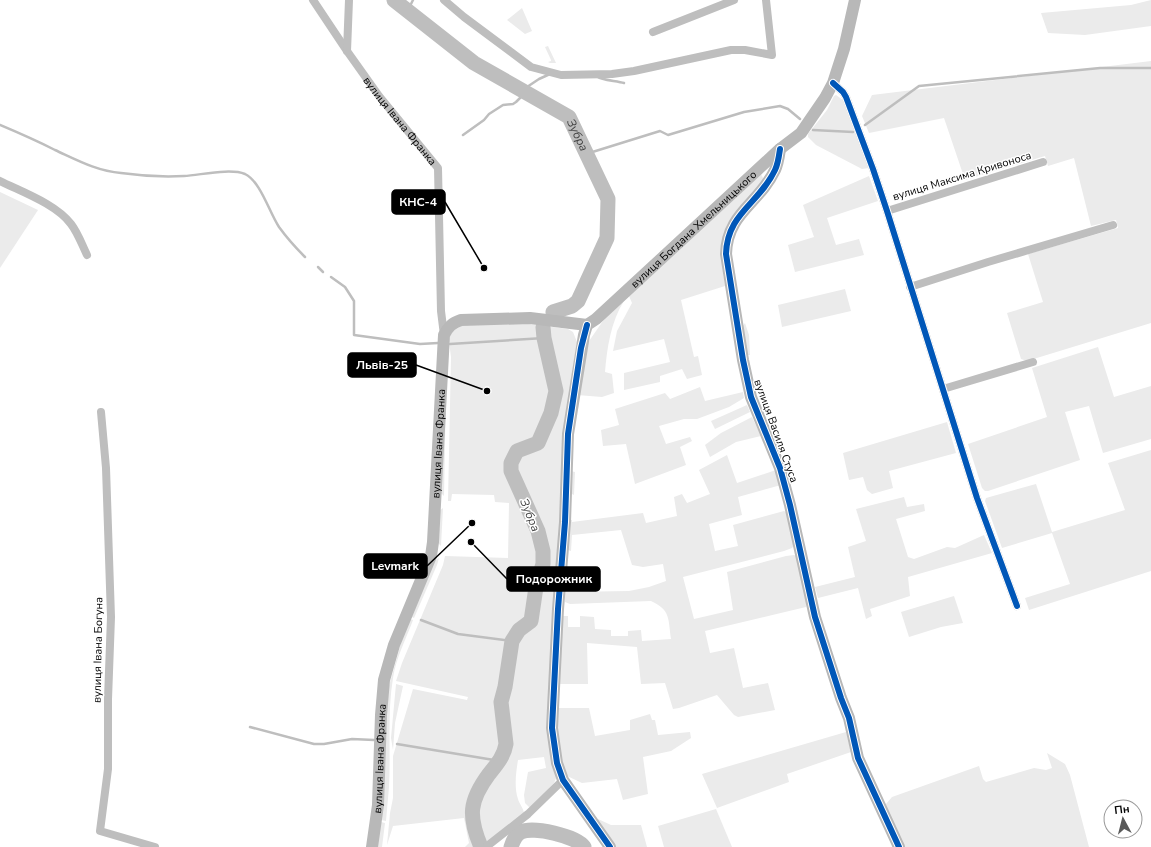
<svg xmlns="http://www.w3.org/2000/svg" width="1151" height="847" viewBox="0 0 1151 847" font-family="'Nunito Sans',sans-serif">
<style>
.green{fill:#ebebeb}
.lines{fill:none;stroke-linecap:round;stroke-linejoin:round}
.stream{stroke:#bebebe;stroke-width:2.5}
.river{stroke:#bebebe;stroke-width:15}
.street{stroke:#bebebe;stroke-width:8}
.secondary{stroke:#b8b8b8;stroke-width:12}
.cycleway-casing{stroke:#fff;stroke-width:8}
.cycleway{stroke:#0057b8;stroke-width:6}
.labels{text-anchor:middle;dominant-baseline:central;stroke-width:3;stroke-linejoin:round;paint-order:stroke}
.street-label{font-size:11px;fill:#000;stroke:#fff}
.water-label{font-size:12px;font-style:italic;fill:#434343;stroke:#fff}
.leader{fill:none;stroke:#000;stroke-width:1.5}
.callout-dot{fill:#000;stroke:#fff;stroke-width:1.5}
.callout{fill:#000;stroke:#000;stroke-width:1.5}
.callout-label{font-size:12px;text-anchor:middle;font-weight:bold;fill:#fff}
</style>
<rect width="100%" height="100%" fill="#fff"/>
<g class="green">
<path d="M1151 0V26L1085 35 1048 33 1041 13 1131 5Z"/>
<path d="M522 8 532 31 525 34 507 20Z"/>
<path d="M548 46 556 63H550L548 62 551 61V60L545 47Z"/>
<path d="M1151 61V323L1027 361 1021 359 1007 313 1043 302 1028 254 1118 228 1116 220 1091 226 1074 158 1048 166 1045 156 965 180 944 118 869 133 862 116 872 95Z"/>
<path d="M836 95 843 100 869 168 862 169 816 145 808 137V134L827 110 834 96Z"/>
<path d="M761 174 764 180 721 257 725 286 681 300 694 357 698 356 702 375 687 379 682 369 660 376V382L624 390V373L670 362 664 339 613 351 617 331 632 303 629 296Z"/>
<path d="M869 176 878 201 827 218 836 245 859 239 864 255 795 272 788 245 814 237 803 205Z"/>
<path d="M0 192 38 210 0 268Z"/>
<path d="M845 289 851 311 782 327 778 305Z"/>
<path d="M624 301C611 321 607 348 605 372L612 374 614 393 602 397 577 395 587 344 605 318Z"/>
<path d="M520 323 568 329 573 332 577 342 564 426 557 776 554 783 532 807H529L525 803 524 795 528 772 546 768 544 757 518 760C516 772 514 787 518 799 519 804 524 808 524 814L482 847H465L469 843 464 818 393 826 387 845 390 813 393 798V756L413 689 467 700 468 697 396 681 402 663 443 565 445 556 508 558 509 503 495 502 494 495 452 494 451 501H448L451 357C449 341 445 330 466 325Z"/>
<path d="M745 323 749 335 750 355H747L743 326Z"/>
<path d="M1098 347 1114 397 1151 386V439L1103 453 1089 406 1065 412 1080 460 988 491H985L982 488 968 444 1047 417 1032 368Z"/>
<path d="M700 387 705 401 743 392 744 398 729 407 697 419H684L659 426 666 444 690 437 692 441 680 447 686 465 635 484 626 444 603 446 601 430 619 425 615 409 665 393 670 399Z"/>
<path d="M446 391 444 496 441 493Z"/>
<path d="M747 405 750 412 715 429 711 421Z"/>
<path d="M752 417 761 436 736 442 710 457 705 445 721 433Z"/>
<path d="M947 422 956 453 889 471 893 488 872 494 867 490 863 477 849 480 843 453Z"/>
<path d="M1151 450V571L1029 610 1025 598 1070 584 1052 533 1002 548 985 501 986 498 1036 484 1052 532 1125 510 1108 463Z"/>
<path d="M727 455 737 483 776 470 781 485 738 497 742 515 709 524 715 551 738 546 733 525 784 511 787 513 794 545 792 548 784 551 683 577 694 619 733 610 727 572 786 556 794 555 796 556 807 604 806 607 705 631 710 653 734 648 743 688 768 683 775 710 738 717 734 715 717 695 679 708 673 709 665 683 641 684 637 647 587 643 588 684H559L563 616H568V627H580V616L594 617 595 629 611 630V636H628V631L641 630 642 641 671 639C668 619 671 610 651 601L570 604 565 602V592L629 591 649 587 666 581 663 564 643 567 632 565 621 530 572 535 571 551 568 550 569 520H572V522L643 513 646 523 677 516 674 497 682 494 687 503 710 494 699 470Z"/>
<path d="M570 471 575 472 574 495 572 494Z"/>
<path d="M904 497 907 507 924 504 925 511 896 519 908 557 914 559 947 547 955 548 984 535 992 553 908 577 910 596 870 609 872 616 866 619 858 588 818 598 815 587 855 577 848 547 866 541 856 509Z"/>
<path d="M443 508 441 546 438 543 439 511Z"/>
<path d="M439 558 437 565 414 618 409 616 434 561Z"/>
<path d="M954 596 963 623 941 627 909 637 901 612Z"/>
<path d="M408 618 413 620C406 639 396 658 393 678 387 714 391 751 389 787 388 798 387 810 386 821L381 820 387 693Z"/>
<path d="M396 684 403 686 395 723 393 750 391 738Z"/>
<path d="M557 708H589L595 736 630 730V720L650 714 652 720H655L658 735 690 732 691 738 671 751 643 757 648 794 623 800 617 779 582 783 565 775 561 765 557 725Z"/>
<path d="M846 732 851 752 787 774 789 782 717 808 702 774Z"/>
<path d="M1047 753 1065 764 1070 775 1089 847H903L885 808 886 804 892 797 979 766 983 779 986 782 1034 768 1046 770 1052 768Z"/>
<path d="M716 809 732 847H664L658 826Z"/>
<path d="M598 819 611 825H641L647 847H614L596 822Z"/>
<path d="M381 822 385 823 382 847H377Z"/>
</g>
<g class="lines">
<g class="stream">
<path d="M408 10 413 0"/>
<path d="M598 77C601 80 618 81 624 83"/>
<path d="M0 125C19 133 37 141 55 150 77 160 97 171 121 173 142 176 163 177 184 176 201 175 230 168 245 174 261 182 269 212 279 227 287 238 296 248 305 257"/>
<path d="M865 125 919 86 1100 68H1151"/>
<path d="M813 130 853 132"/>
<path d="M463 135 484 120 489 114 503 105 513 104 516 102 522 96 527 87 539 79 550 74"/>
<path d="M586 154 660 131 668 135 744 112 780 106 788 109 800 119"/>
<path d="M318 267 323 272"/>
<path d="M331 277 345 287 354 301V335L420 344 438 343"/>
<path d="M450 344 544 338"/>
<path d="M421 620 458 634 512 641"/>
<path d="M250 727 314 744H324L352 739 374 740"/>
<path d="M397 744 500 761"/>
</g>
<g class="river">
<path id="s1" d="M394 0 474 63 569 117 608 199 607 238 578 301 572 306 553 312"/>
<path d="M481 847C468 816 469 801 489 774 497 764 504 756 506 744L501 702 505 687 512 641 519 630 531 621 536 587 543 564V551L538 531 511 471V463L517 451 538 443 551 413 556 391 544 338 543 327"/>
<path d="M511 847C513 841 515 835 521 832 533 826 576 836 584 847"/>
</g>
<g class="street">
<path id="s2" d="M313 0 347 51 379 96 438 168 441 311 444 335"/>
<path d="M444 0 464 17 531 67 561 75 612 74 634 71 731 50H745L772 55 766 0"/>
<path d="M653 32 734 0"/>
<path d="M347 51 349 0"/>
<path d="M833 83 843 92 846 97 873 169 887 211 977 498 1017 606"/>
<path d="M0 181C22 192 56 204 71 224 78 233 82 245 87 255"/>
<path d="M887 211 1043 162"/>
<path d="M910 287 988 262 1113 225"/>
<path d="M943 389 1033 362"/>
<path d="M101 412 106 468 111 617 108 699V769L100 831 155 847"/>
<path d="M486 847 528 814 563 780"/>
</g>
<g class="secondary">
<path d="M780 149C779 156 778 164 775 170 759 204 727 213 726 254L743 360 751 397 780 468 790 505 815 617 841 698 849 718 858 758 899 847"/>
<path id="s3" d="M372 847 378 805 381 715 384 680 394 645 426 568 431 556 433 542 444 335C448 327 452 323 461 320L530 318 587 325"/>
<path id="s4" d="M610 847 563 780 557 763 552 728 558 609 565 522 568 434 584 335 587 325 596 319 780 149 801 133 825 98 833 83 844 49 855 0"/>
</g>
<defs>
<g id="cycleway">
<path d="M833 83 843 92 846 97 873 169 887 211 977 498 1017 606"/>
<path d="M780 149C779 156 778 164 775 170 759 204 727 213 726 254L743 360 751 397 780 468 790 505 815 617 841 698 849 718 858 758 899 847"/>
<path d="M587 325 581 348 568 434 565 522 558 609 552 728 557 763 563 780 610 847"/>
</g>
</defs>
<use href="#cycleway" class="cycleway-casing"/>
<use href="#cycleway" class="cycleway"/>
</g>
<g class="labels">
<g class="street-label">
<text stroke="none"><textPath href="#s2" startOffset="149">вулиця Івана Франка</textPath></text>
<text transform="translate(962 176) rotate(-17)">вулиця Максима Кривоноса</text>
<text stroke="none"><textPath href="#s4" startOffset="684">вулиця Богдана Хмельницького</textPath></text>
<text transform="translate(776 431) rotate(70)">вулиця Василя Стуса</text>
<text stroke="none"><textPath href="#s3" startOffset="413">вулиця Івана Франка</textPath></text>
<text transform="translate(98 650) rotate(-89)">вулиця Івана Богуна</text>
<text stroke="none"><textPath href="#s3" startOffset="89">вулиця Івана Франка</textPath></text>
</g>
<g class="water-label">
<text stroke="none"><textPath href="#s1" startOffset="231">Зубра</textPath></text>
<text transform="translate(530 515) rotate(68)">Зубра</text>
</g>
</g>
<path class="leader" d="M484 268L445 202M487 391L416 365M472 523L427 566M471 542L507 579"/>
<g class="callout-dot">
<circle cx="484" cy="268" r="4"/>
<circle cx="487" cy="391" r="4"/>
<circle cx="472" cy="523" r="4"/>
<circle cx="471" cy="542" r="4"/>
</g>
<g class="callout">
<rect x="392" y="190" width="53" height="24" rx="4"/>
<rect x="348" y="353" width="68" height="24" rx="4"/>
<rect x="364" y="554" width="63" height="24" rx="4"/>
<rect x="507" y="567" width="93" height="24" rx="4"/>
</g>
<g class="callout-label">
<text x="418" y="206">КНС-4</text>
<text x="382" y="369">Львів-25</text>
<text x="395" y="570">Levmark</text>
<text x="554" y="583">Подорожник</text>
</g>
<g transform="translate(1123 819) rotate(353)"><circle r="19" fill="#ffffff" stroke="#999999"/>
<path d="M0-3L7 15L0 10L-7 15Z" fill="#595959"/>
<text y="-6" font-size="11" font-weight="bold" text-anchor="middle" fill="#000000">Пн</text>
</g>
</svg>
